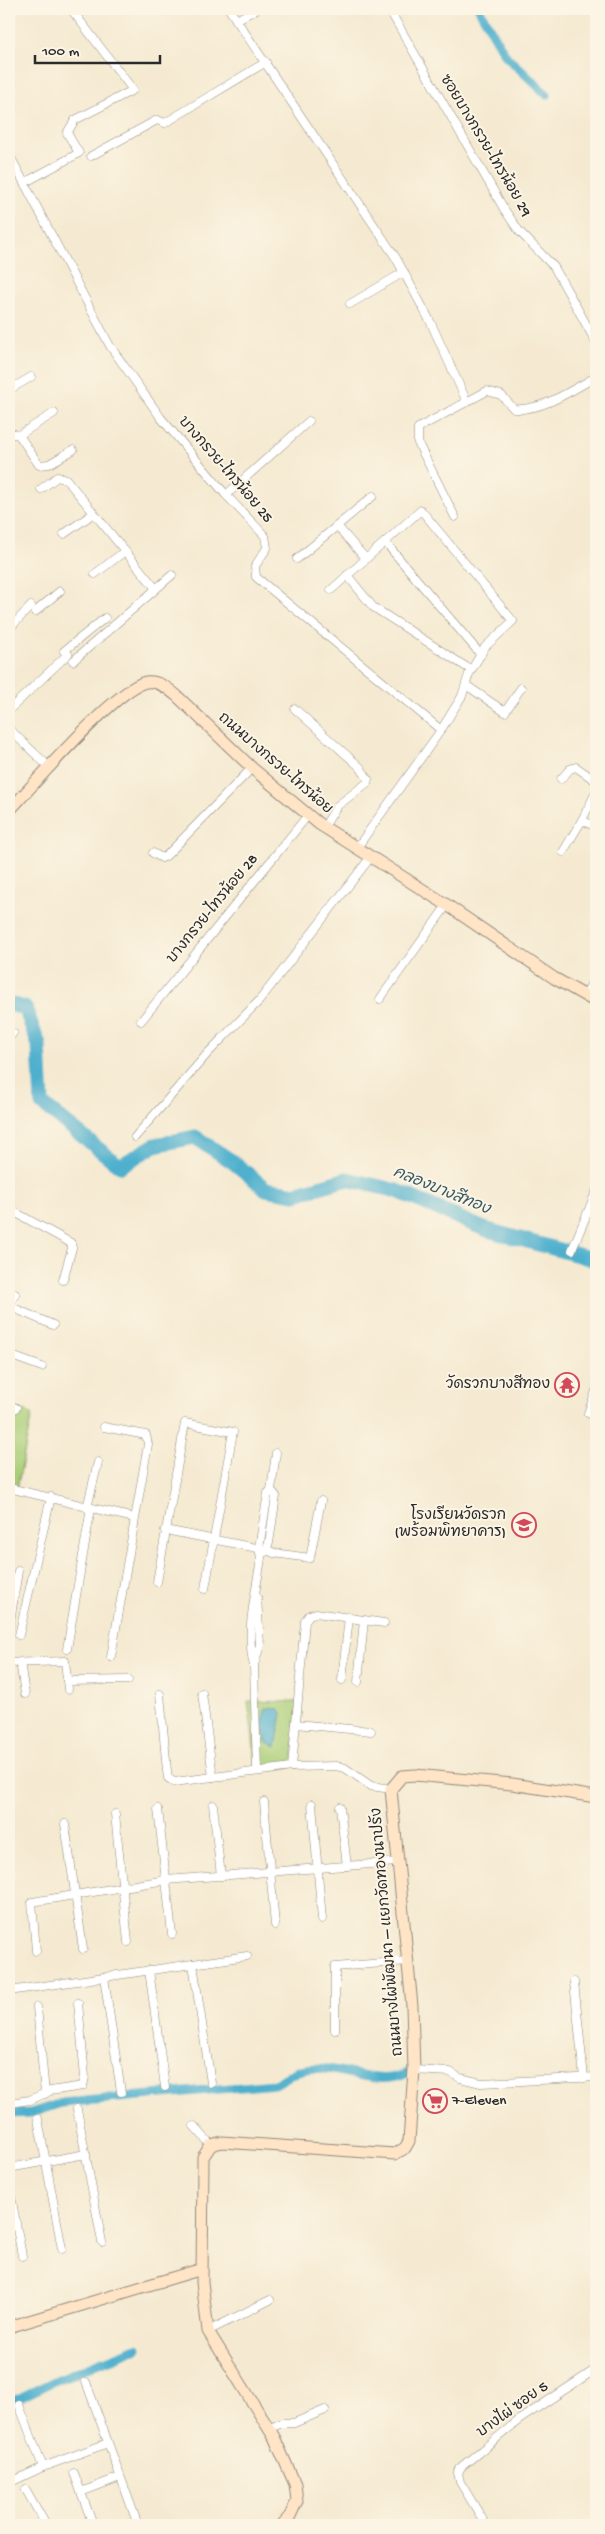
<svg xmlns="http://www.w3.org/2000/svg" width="605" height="2534" viewBox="0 0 605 2534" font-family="'Gochi Hand','Playpen Sans Thai',sans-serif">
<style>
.green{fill:#a9cd76;stroke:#6a7c50}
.water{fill:#4fb0ce;stroke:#3d6e7c}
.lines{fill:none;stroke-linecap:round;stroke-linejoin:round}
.canal{stroke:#4fb0ce;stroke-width:9}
.river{stroke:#4fb0ce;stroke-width:15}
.street-casing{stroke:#908a7e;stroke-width:9}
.secondary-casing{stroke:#908a7e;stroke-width:13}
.street{stroke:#fff;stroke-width:8}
.secondary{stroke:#ffe4c6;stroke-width:11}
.labels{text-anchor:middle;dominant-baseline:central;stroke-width:4;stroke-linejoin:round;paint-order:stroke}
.street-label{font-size:15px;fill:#2b2b2b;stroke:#fcf5e5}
.poi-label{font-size:15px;fill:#2b2b2b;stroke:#fcf5e5;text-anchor:end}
.water-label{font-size:16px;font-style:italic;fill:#385a64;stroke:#fcf5e5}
</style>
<rect width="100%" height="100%" fill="#fcf5e5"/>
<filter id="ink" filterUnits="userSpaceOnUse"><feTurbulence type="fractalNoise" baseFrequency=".02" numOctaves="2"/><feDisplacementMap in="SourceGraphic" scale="10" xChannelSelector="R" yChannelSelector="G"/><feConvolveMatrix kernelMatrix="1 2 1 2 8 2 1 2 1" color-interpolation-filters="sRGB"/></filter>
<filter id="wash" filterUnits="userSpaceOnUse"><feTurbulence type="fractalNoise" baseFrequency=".0096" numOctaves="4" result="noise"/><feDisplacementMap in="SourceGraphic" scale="20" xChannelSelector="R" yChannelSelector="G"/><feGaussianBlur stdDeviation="1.12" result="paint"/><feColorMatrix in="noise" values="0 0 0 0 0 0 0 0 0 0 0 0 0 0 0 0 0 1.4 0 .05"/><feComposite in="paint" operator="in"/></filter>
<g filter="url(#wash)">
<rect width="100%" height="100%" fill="#f5ead1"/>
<g class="green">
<path d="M9 1405 32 1414 17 1489 9 1487Z"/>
<path d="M248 1701 298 1702 292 1767 257 1771Z"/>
</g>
<path class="water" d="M266 1708 279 1709 282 1714 276 1747 267 1743C262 1732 262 1719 266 1708Z"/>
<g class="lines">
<g class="canal">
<path d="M479 9 506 56 547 95"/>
<path d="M9 2114 31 2113 61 2103 275 2084C284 2079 296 2070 306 2069 341 2064 374 2089 408 2073"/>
<path d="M9 2403 59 2379 137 2348"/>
</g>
<path class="river" d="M9 1004 25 1008 39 1045 42 1104 120 1166 155 1145 195 1137 233 1162 266 1189 295 1194 347 1179 397 1191 484 1229 596 1260"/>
</g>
</g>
<g filter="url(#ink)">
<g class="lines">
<defs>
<g id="street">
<path d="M229 9 396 258 430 321 467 402"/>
<path d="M389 9 504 209 519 231 554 267 596 342"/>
<path d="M236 20 257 9"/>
<path d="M9 154 110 346 161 418 226 495 265 536 267 548 255 566 256 577 441 730"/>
<path d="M91 156 157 120 165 123 266 62"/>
<path d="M24 183 79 153 67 133 75 120 133 90 71 9"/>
<path d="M350 304 404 272"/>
<path d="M9 390 31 377"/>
<path d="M9 433 19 435 39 465 49 464 73 450"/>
<path d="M19 435 54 413"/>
<path d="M41 489 57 477 66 479 156 589"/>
<path d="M226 495 309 421"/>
<path d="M455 517 418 443V428L487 391 501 395 514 409C543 411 571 390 596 377"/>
<path d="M337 526 366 559"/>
<path d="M64 534 94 513"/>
<path d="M385 542 481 655"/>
<path d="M297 559 373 496"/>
<path d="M95 574 125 551"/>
<path d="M347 575 373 607 471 670"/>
<path d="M331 590 421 510 513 621 485 647 469 674 462 696 441 730 356 849"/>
<path d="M35 612 60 591"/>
<path d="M9 629 31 606"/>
<path d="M64 651 105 618"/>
<path d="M73 661 172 575"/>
<path d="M466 685 505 712 521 688"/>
<path d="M295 709 360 767 368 779 367 783 337 806 324 827"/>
<path d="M9 710 68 654"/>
<path d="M9 729 49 767"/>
<path d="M561 779 570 769 576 767 596 781"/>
<path d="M582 820 596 792"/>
<path d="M563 852 582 820 596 827"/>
<path d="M153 853 162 858 166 856 252 768"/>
<path d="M585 996 596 976"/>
<path d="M380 999 447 905"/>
<path d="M141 1021 308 815"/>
<path d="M9 1038 13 1033"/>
<path d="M135 1137 208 1053 259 1001 370 858"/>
<path d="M9 1209 71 1243 72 1248 63 1280"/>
<path d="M572 1250 596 1192"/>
<path d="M9 1305 15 1294"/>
<path d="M9 1306 53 1325"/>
<path d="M9 1355 42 1367"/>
<path d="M596 1391 588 1413 596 1417"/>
<path d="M9 1405 16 1408"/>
<path d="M104 1427 146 1435 148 1444 111 1657"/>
<path d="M9 1488 134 1518"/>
<path d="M87 1508 98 1462"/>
<path d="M165 1530 267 1550 274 1553 310 1558 321 1501"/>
<path d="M265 1552 269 1543 276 1496 271 1490"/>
<path d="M157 1582 185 1423 233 1432 205 1589"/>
<path d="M9 1628 18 1571"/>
<path d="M19 1635 51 1497"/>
<path d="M67 1649 91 1508"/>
<path d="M20 1662 25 1694"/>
<path d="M9 1663 65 1661 68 1689"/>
<path d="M254 1665 260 1645 257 1597"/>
<path d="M342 1680 349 1617"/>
<path d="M67 1681 128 1680"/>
<path d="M358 1682 364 1620"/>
<path d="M202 1693 213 1777"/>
<path d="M160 1694 167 1771 168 1778 174 1782 292 1767 336 1766 345 1768 371 1786 391 1789"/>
<path d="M296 1724 371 1731"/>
<path d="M292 1767 305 1621 309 1615 316 1613 384 1623"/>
<path d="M257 1771 254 1666C245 1631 256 1593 261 1558L259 1548 268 1493 271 1490 276 1453"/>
<path d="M264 1802 275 1925"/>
<path d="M312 1804 322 1919"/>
<path d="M213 1805 221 1876"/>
<path d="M340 1807 347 1866"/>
<path d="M158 1809 172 1934"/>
<path d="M115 1814 128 1942"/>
<path d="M65 1824 83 1949"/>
<path d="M36 1951 32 1902 166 1880 397 1862"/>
<path d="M193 1964 211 2083"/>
<path d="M149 1970 165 2087"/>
<path d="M104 1977 121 2092"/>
<path d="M574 1982 584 2078"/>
<path d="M9 1991 247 1956"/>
<path d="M37 2007 45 2094"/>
<path d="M335 2030V1967L407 1961"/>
<path d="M414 2070 450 2072 460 2078 481 2083 596 2077"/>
<path d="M9 2103 30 2100 50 2091 83 2086 85 2077 78 2003"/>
<path d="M77 2109 102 2242"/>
<path d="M38 2119 62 2249"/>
<path d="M194 2126 211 2145"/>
<path d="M9 2168 86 2154"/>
<path d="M9 2185 22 2256"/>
<path d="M208 2331 270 2300"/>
<path d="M86 2382 138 2525"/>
<path d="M19 2405 43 2467"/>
<path d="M268 2429 282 2423H294L325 2410"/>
<path d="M74 2473 93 2525"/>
<path d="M9 2483 43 2467 108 2443"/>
<path d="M26 2490 46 2525"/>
<path d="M81 2492 115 2479"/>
<path d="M486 2525 460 2482 458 2473 461 2467 519 2420 596 2369"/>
</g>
<g id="secondary">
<path d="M9 811C32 786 118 687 146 682 158 680 169 689 177 696L252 768 319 824 447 905 554 978 596 1002"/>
<path d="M9 2327 202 2269"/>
<path d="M282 2525 290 2516 297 2501 295 2484 274 2437 208 2331 202 2282 203 2157 211 2145 222 2142 395 2154 405 2148 409 2141 414 2070 412 2006 391 1789 402 1776 415 1775 512 1784 596 1797"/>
</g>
</defs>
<use href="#street" class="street-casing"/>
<use href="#secondary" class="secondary-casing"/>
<use href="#street" class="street"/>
<use href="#secondary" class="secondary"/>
</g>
</g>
<defs>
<symbol id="temple-ring" viewBox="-11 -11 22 22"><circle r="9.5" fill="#fcf5e5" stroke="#d1495b" stroke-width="1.5"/><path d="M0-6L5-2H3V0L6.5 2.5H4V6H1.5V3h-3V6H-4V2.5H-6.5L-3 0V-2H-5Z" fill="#d1495b"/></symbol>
<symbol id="school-ring" viewBox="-11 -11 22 22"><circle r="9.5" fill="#fcf5e5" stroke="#d1495b" stroke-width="1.5"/><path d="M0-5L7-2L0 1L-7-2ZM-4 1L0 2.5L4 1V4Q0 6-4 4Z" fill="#d1495b"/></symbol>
<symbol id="supermarket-ring" viewBox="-11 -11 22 22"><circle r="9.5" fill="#fcf5e5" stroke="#d1495b" stroke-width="1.5"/><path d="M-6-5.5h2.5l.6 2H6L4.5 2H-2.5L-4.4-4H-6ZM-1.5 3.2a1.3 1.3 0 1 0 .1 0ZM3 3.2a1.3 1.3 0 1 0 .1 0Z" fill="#d1495b"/></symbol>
</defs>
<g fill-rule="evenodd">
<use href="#temple-ring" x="553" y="1371" width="28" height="28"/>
<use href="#school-ring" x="510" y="1511" width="28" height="28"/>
<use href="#supermarket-ring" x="421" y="2087" width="28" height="28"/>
</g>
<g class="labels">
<g class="street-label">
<text transform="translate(485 146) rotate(59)">ซอยบางกรวย-ไทรน้อย 29</text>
<text transform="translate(225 470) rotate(49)">บางกรวย-ไทรน้อย 25</text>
<text transform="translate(275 764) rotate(41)">ถนนบางกรวย-ไทรน้อย</text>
<text transform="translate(213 909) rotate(-51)">บางกรวย-ไทรน้อย 28</text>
<text transform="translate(388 1932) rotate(-95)">ถนนบางไผ่พัฒนา – แยกวัดทองนาปรัง</text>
<text transform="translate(513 2410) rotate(-36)">บางไผ่ ซอย 5</text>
</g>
<g class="poi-label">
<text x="550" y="1385">วัดรวกบางสีทอง</text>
<text x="506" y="1516">โรงเรียนวัดรวก<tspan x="506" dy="17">(พร้อมพิทยาคาร)</tspan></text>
<text x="452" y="2101" text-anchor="start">7-Eleven</text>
</g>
<g class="water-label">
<text transform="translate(441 1192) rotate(22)">คลองบางสีทอง</text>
</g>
</g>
<rect width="605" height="2534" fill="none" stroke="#fcf5e5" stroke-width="30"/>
<path d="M35 55v8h125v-8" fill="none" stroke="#2b2b2b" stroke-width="2.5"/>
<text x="42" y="55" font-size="15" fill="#2b2b2b" stroke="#fcf5e5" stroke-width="4" paint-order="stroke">100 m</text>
</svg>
